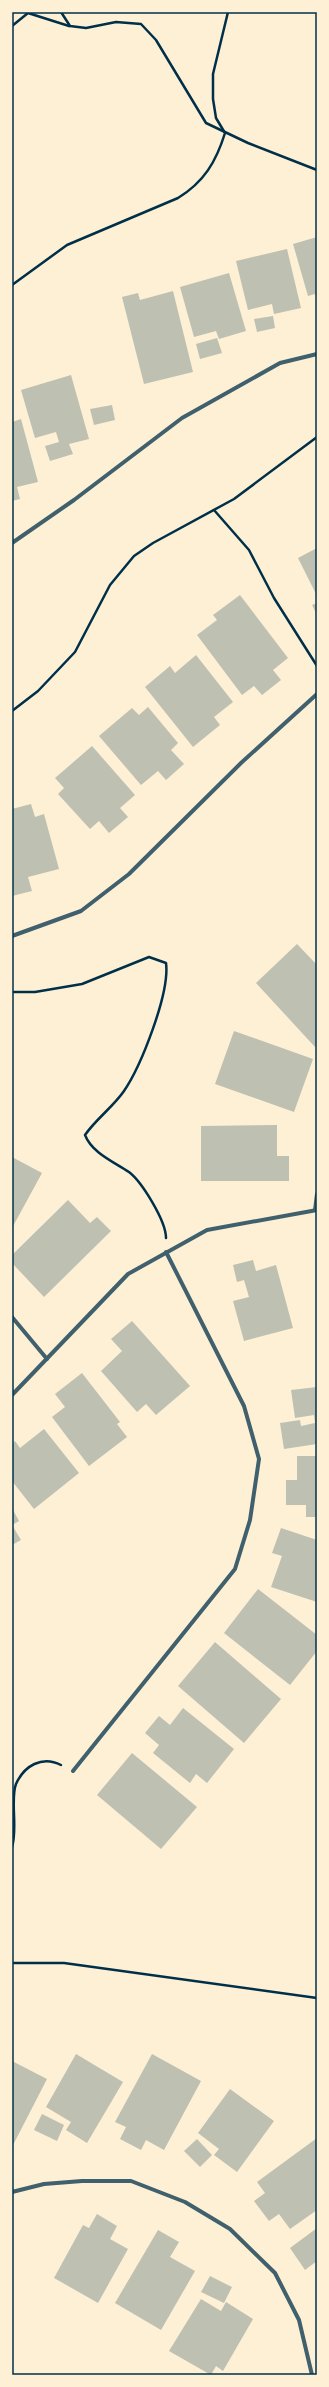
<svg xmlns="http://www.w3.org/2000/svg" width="329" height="2387" viewBox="0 0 329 2387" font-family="'PT Sans',sans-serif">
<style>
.building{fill:#bec0b2}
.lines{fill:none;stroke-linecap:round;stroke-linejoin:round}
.path{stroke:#003049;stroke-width:2.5}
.minor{stroke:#3f606c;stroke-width:4}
.neatline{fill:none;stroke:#003049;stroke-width:1.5}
</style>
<rect width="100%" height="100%" fill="#fdf0d5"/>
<g class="building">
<path d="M317 237V299L315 294 308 296 293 244Z"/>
<path d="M287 249 301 308 274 314 272 304 248 310 236 261Z"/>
<path d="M229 273 246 331 219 339 216 331 194 337 180 287Z"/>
<path d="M173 291 193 372 144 384 122 297 138 293 140 300Z"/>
<path d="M273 316 275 328 257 332 254 319Z"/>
<path d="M217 338 222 353 200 359 196 344Z"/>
<path d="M71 375 89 439 69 444 73 454 50 461 45 446 59 442 56 432 35 438 21 390Z"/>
<path d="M112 405 115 420 94 425 90 409Z"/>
<path d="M21 419 38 482 17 487 20 499 12 501V422Z"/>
<path d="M317 548V596L298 558Z"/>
<path d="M240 595 288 658 273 670 281 680 262 695 254 686 242 695 197 635 217 620 213 615Z"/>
<path d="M317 603V615L312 605Z"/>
<path d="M196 655 233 702 214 717 220 725 193 747 145 687 170 666 175 673Z"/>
<path d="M148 707 178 743 171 750 184 764 166 780 158 771 141 785 99 736 132 708 139 715Z"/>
<path d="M92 746 135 795 120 808 128 817 109 833 99 821 90 829 58 794 64 788 55 778Z"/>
<path d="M31 804 35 817 44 814 59 869 28 877 32 891 12 896V809Z"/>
<path d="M297 944 317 965V1045L315 1047 256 983Z"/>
<path d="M234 1031 313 1059 294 1112 215 1084Z"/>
<path d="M277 1125V1156H289V1181H201V1126Z"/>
<path d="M12 1157 42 1173 12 1228Z"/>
<path d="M68 1200 90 1223 97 1217 111 1231 44 1297 12 1263V1255Z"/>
<path d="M253 1260 256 1271 276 1265 293 1328 244 1341 233 1301 249 1297 244 1280 237 1282 233 1265Z"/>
<path d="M132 1321 190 1386 156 1415 146 1404 137 1412 101 1371 122 1351 111 1339Z"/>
<path d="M82 1373 120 1422 117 1424 127 1437 89 1466 52 1417 65 1407 55 1394Z"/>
<path d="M317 1387V1444L284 1449 280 1423 300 1420 301 1426 315 1423 314 1415 295 1418 291 1390Z"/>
<path d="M44 1429 79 1473 34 1509 12 1481V1444L15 1441 20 1448Z"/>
<path d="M297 1456H317V1517H306V1505H286V1480H297Z"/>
<path d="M12 1508 19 1521 12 1525 21 1540 12 1545Z"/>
<path d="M281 1528 317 1540V1602L271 1587 282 1556 272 1553Z"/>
<path d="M258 1589 317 1635V1651L290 1685 224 1633Z"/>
<path d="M215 1642 281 1699 244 1743 178 1686Z"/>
<path d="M183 1708 234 1749 207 1783 196 1774 190 1783 153 1753 159 1745 145 1733 159 1716 170 1725Z"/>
<path d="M132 1753 197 1807 161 1849 97 1795Z"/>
<path d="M76 2054 123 2082 87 2143 66 2130 71 2122 46 2107Z"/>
<path d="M152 2054 201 2081 164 2150 146 2140 141 2150 120 2139 126 2127 115 2122Z"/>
<path d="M12 2061 47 2079 12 2147Z"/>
<path d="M230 2089 274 2121 237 2172 214 2155 219 2149 198 2133Z"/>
<path d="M42 2114 64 2125 57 2141 34 2130Z"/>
<path d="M317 2138V2210L290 2229 279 2214 269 2221 254 2201 265 2193 257 2182Z"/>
<path d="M197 2139 212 2155 200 2167 184 2151Z"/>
<path d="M97 2214 117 2226 110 2239 128 2249 98 2303 54 2278 83 2225 89 2228Z"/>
<path d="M317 2228V2261L305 2270 290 2248Z"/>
<path d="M158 2230 179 2242 170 2257 195 2271 161 2330 115 2303Z"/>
<path d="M210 2276 232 2287 224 2303 201 2292Z"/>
<path d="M201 2299 221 2311 226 2302 253 2319 223 2371 216 2366 211 2375 169 2351Z"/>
</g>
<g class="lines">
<g class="path">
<path d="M61 12 70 26 86 28 116 22 141 24 156 40 206 123 248 143 317 170"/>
<path d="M12 26 28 13 69 26"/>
<path d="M12 285 67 245 178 198C204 182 216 162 225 133L216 118 213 99V74L228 12"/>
<path d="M214 510 249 550 274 598 317 666"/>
<path d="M12 711 38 691 75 652 110 585 134 556 153 543 234 499 317 437"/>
<path d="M12 992H35L82 984 149 957 166 963C170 993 141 1066 124 1091 113 1107 96 1119 85 1135 92 1153 114 1162 129 1172 142 1182 166 1221 166 1238"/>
<path d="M12 1847C18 1829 10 1799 16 1784 24 1766 42 1755 61 1765"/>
<path d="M12 1963H64L317 1998"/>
</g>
<g class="minor">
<path d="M12 543 74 500 182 418 280 363 317 354"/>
<path d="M12 936 81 911 129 874 241 763 317 694"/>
<path d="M315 1210 317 1194"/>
<path d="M12 1317 47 1359"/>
<path d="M12 1395 128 1274 207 1230 317 1210"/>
<path d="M73 1771 235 1569 250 1520 259 1459 244 1406 166 1252"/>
<path d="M12 2192 44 2184 82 2181H131L185 2202 230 2229 275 2273 299 2320 312 2375"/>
</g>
</g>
<rect width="329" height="2387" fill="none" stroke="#fdf0d5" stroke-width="26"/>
<rect x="13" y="13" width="303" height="2361" class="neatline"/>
</svg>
